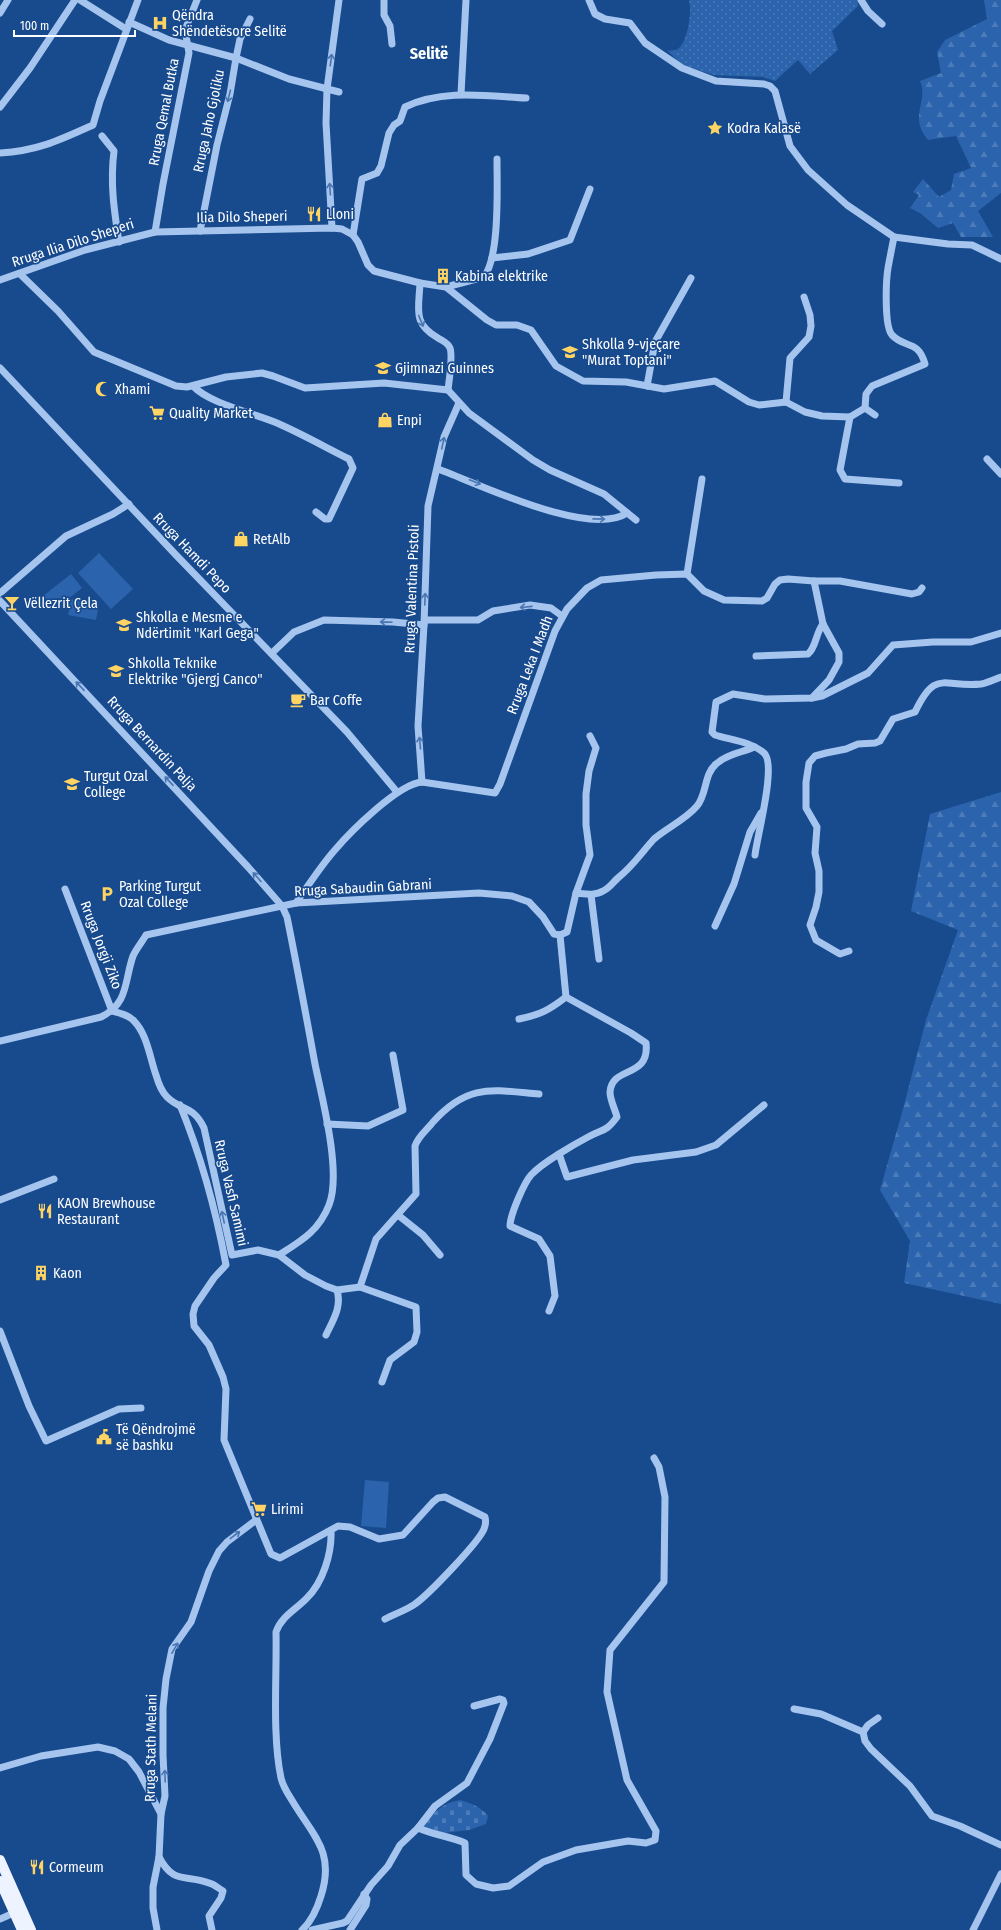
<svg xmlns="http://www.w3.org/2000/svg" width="1001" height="1930" viewBox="0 0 1001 1930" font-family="'Fira Sans Condensed',sans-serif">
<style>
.grass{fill:url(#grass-dots)}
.forest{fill:url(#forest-firs)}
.cemetery{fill:url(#cemetery-stones)}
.garden{fill:#2b64ac}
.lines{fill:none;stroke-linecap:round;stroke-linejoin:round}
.minor{stroke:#a5c5ef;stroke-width:7}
.major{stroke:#edf3ff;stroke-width:10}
.oneway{stroke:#4975b0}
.labels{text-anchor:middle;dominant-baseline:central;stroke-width:3.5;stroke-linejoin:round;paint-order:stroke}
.poi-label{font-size:14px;fill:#fff;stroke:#184a8e;text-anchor:start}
.street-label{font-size:14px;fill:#fff;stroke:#184a8e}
.quarter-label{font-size:16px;font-weight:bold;fill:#fff;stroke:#184a8e}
</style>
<defs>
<pattern id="grass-dots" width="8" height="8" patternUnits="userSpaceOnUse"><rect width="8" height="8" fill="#2b64ac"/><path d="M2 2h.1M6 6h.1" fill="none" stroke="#4b7bb8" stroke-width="1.8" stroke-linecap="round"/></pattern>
<pattern id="forest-firs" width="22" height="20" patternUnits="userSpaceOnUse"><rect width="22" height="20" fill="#2b64ac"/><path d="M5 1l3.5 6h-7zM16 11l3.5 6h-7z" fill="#4b7bb8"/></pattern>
<pattern id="cemetery-stones" width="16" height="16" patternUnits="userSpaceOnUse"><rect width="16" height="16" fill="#2b64ac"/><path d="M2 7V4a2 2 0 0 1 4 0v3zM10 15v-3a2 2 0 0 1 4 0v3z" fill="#4b7bb8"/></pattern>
</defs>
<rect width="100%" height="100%" fill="#184a8e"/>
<path class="grass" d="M689 0H857L858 6 832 31 838 50 810 74 798 60 775 81 763 77 714 75 682 65 667 50C672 51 675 51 679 48 688 40 692 11 689 0Z"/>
<g class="forest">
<path d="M984 0H1001V193L978 211 993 237H961L953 223 938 228 920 213 910 208 919 195 913 192 923 179 939 197 951 190 954 174 971 168 956 136 928 140C908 116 929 102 920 81L941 73 937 52 945 40 987 19Z"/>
<path d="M1001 792V1304L904 1283 910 1241 880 1190 903 1109 926 1020 958 930 911 911 930 814Z"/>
</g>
<path class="cemetery" d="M460 1800C471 1803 481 1807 488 1816L486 1824 469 1830 435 1834 422 1827C433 1813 442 1803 460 1800Z"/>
<g class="garden">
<path d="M99 553 133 589 111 609 78 573Z"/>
<path d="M71 574 82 588 54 610 43 596Z"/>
<path d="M71 599 99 604 96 620 68 615Z"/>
<path d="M365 1480 389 1482 386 1528 361 1526Z"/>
</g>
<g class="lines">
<g class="minor">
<path d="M80 0 126 29"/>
<path d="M384 0V15L390 26 392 44"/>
<path d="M589 0 595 14 605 19 630 23 645 43 682 68 716 81 764 84 770 86 775 91 790 146 808 170 847 205 894 237 948 244 972 245 1001 259"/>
<path d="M861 0 868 11 882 24"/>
<path d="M0 13 8 0"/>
<path d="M129 22 169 40 236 58 289 79 339 92"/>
<path d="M461 94 466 0"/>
<path d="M0 107 30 68 75 0"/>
<path d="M102 136 114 151C110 183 114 210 119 242"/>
<path d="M0 153C37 151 60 140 93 125L100 101 138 0"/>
<path d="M332 228 326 123 327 89 339 0"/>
<path d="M200 231 217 145 230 94 236 58 240 39 250 19"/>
<path d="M155 232 163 184 189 53 185 30 197 0"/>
<path d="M353 235 362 179 377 173 381 166 389 133 394 125 400 121 405 107C443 89 486 96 526 98"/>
<path d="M492 258 528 254 570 240 590 189"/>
<path d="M20 274 58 311 94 352 176 386 187 387 226 377 262 373 273 376 305 388 384 383 448 390"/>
<path d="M0 280 85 250 155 232 332 228 342 229 353 235 358 242 368 265 374 271 420 283 446 287 487 320 496 325H517L531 330 556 366 583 381 626 382 664 389 715 381 749 402 759 405 786 402 805 412 822 416 850 417 865 408 875 415"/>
<path d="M420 283C419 309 412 323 438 338 443 341 448 343 450 348 453 356 449 381 448 390"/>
<path d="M446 287 484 277C500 256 497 186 497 159"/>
<path d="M0 368 176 555 347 732 397 792"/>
<path d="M193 386C210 404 254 413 277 423 302 434 325 447 349 459L353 468 329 519H325L316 512"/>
<path d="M647 386 655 342 691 278"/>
<path d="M448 390 469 413 533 460 550 470 604 494 636 520"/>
<path d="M786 402 790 358 809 337 811 326 810 315 804 297"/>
<path d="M865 408 866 394 872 386 925 364C918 339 905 349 892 335 884 326 886 280 888 268 890 257 892 247 894 237"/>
<path d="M850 417 840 470 845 479 899 483"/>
<path d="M987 459 1001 474"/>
<path d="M438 469C479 484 589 538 627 513"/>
<path d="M687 574 702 479"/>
<path d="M0 593 66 536 113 514 129 504"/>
<path d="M0 601 248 867 282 906 287 917C297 966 306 1015 315 1064 322 1098 342 1173 329 1205 319 1231 301 1241 279 1255"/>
<path d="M425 620H478L493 611 530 605 551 608 562 616"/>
<path d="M272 653 294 632 324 620 393 622 424 625"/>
<path d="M756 656 808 654C816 648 816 632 823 624"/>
<path d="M812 698 822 696 868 673 893 645 933 642H971L1001 633"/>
<path d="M422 782 418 726 424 625 428 506 444 437 459 403"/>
<path d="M755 855C757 836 777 764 764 753 752 742 731 740 715 735L712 732 716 702 733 694 765 699 812 698 829 680 839 662V653L823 624 814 581"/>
<path d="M65 889 112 1011C120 1013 129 1015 134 1021 147 1034 150 1058 156 1075 158 1082 162 1092 167 1097 181 1111 193 1105 204 1128L232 1255 258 1250 279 1255 305 1275 326 1286 337 1290 360 1287 416 1307 417 1332 414 1342 390 1360 382 1382"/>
<path d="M576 893C586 894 595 896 603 891 609 889 614 881 619 877 633 866 642 852 654 839 668 827 685 820 697 806 707 794 704 774 716 764 727 754 741 753 754 747"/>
<path d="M591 895 599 959"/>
<path d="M296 903C308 886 320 867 334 851 350 832 398 784 422 782L495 793 500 784 555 631 567 609 587 588 601 580 656 575 687 574 704 591 724 600 762 601 767 598 775 584 780 580 788 579 814 581H840L912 594 919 592 922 588"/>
<path d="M715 926 734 884 750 832 761 813"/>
<path d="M560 935 566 997"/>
<path d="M849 951 840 954 816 940 810 925 816 907 819 892V871L815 853 817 827 806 808V782L809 763 815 756 826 753 846 749 858 744 875 743 880 741 893 719 915 712C936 668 943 688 981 684 987 683 995 679 1001 677"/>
<path d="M519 1019C540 1015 549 1010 566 997"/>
<path d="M0 1041 101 1017C129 1003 124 982 133 956 136 949 142 942 146 935L296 903 479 893 512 896 529 902 543 917 554 934 560 935 567 932 576 893 590 855 586 825V794L589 771 596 748 590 736"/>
<path d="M180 1105C201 1156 216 1211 226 1265L214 1278 195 1306 193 1314 194 1326 209 1345 223 1377 226 1389 224 1440 271 1554 280 1558 338 1526 350 1527 379 1539 403 1535 433 1502 438 1498 445 1497 485 1517C486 1521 486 1524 484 1529 479 1542 428 1595 415 1604 407 1610 394 1614 385 1619"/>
<path d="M327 1124 368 1126 403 1110 393 1055"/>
<path d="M559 1154 567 1177 633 1160 696 1152 716 1145 764 1105"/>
<path d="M0 1200 54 1179"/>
<path d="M398 1215 423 1235 440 1255"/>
<path d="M360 1287 376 1239 416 1194 415 1146C418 1136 427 1130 433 1122 468 1083 492 1090 539 1094"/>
<path d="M549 1311 555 1296 550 1256 539 1239 510 1226C510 1215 524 1183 531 1175 542 1163 573 1145 588 1137 604 1128 605 1133 617 1117 615 1109 610 1100 610 1092 612 1065 650 1079 646 1043L631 1033 566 997"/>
<path d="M0 1331 29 1406 46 1441 119 1409 141 1408"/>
<path d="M326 1335C333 1320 342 1307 337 1290"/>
<path d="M794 1709 821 1714 863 1732"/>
<path d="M863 1732 865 1741 871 1749 910 1786 932 1816 960 1826 1001 1845"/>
<path d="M863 1732 868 1725 878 1718"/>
<path d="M0 1768 41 1756 98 1747 115 1751 129 1759 139 1772 161 1814"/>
<path d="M418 1828C434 1835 449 1836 465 1843L466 1875 476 1884 493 1888 509 1886 543 1862 576 1850 628 1841 646 1843 655 1840 656 1831 627 1780 607 1692 610 1650 664 1582 665 1497 659 1467 654 1458"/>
<path d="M159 1857C174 1885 184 1874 209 1883 214 1884 218 1888 223 1891L221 1898 209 1916 212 1930"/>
<path d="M0 1919 18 1911"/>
<path d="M157 1930 153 1908V1887L159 1857 161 1814 165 1796 163 1755V1708L166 1679 172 1649 191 1622 209 1571 219 1551 227 1542 256 1520"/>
<path d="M302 1930C312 1921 317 1909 321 1896 335 1852 314 1837 293 1802 288 1794 283 1787 281 1778 272 1735 277 1677 276 1632 281 1617 295 1610 306 1599 323 1583 332 1553 331 1531"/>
<path d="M312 1930 343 1923 347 1921 371 1885 388 1866 400 1845 418 1828 435 1806 467 1783 490 1739 504 1703 503 1700 500 1699 474 1706"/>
<path d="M350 1930 366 1905 367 1899 364 1894"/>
<path d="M973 1930 1001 1874"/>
</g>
<g class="major">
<path d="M0 1860 31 1930"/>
<path d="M0 1881 22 1930"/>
</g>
</g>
<defs><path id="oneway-shaft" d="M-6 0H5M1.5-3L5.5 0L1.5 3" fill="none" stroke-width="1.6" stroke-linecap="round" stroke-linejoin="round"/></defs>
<g class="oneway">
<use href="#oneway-shaft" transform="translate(331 60) rotate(-82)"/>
<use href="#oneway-shaft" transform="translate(229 96) rotate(104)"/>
<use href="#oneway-shaft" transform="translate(330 189) rotate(-94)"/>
<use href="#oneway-shaft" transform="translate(421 321) rotate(68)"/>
<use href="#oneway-shaft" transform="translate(443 443) rotate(-78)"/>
<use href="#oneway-shaft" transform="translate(475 482) rotate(21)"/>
<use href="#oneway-shaft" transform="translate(599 519) rotate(1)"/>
<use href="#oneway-shaft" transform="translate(425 599) rotate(-88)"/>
<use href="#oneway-shaft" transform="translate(526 607) rotate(174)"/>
<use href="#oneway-shaft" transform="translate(386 622) rotate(-178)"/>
<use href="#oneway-shaft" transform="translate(80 686) rotate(-133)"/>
<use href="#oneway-shaft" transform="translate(420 743) rotate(-95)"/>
<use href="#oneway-shaft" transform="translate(169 781) rotate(-133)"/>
<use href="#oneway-shaft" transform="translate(257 877) rotate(-132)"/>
<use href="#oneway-shaft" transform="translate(223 1217) rotate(-102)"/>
<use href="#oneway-shaft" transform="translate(235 1535) rotate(-37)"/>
<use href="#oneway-shaft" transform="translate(175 1648) rotate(-60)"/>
<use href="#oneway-shaft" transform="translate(165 1776) rotate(-92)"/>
</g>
<defs>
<symbol id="hospital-bare" viewBox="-9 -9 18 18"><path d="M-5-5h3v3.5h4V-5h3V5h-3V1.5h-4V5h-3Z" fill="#ffd463" stroke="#184a8e" stroke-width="2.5" paint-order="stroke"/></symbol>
<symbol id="sight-bare" viewBox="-9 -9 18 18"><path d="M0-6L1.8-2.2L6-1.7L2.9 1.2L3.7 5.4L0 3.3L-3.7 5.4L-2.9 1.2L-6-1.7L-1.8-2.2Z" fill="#ffd463" stroke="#184a8e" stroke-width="2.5" paint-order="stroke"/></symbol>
<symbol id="restaurant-bare" viewBox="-9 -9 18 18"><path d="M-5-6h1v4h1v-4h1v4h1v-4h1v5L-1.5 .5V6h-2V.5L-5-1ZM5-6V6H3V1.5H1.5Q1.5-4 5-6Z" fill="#ffd463" stroke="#184a8e" stroke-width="2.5" paint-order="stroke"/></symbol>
<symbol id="building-bare" viewBox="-9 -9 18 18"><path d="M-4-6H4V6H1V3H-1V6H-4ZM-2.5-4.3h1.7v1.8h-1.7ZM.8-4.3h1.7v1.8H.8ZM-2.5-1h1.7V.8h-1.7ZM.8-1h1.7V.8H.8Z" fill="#ffd463" stroke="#184a8e" stroke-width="2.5" paint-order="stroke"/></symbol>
<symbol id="school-bare" viewBox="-9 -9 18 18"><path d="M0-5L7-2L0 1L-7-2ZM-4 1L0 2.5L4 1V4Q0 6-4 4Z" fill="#ffd463" stroke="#184a8e" stroke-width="2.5" paint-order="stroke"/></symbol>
<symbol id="mosque-bare" viewBox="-9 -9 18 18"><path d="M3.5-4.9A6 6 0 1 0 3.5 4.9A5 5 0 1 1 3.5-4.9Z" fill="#ffd463" stroke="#184a8e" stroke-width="2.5" paint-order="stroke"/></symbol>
<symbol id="supermarket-bare" viewBox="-9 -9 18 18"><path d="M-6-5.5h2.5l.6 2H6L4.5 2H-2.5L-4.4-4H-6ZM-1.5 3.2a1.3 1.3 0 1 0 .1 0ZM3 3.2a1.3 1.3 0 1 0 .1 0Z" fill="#ffd463" stroke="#184a8e" stroke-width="2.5" paint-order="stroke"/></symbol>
<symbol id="shop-bare" viewBox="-9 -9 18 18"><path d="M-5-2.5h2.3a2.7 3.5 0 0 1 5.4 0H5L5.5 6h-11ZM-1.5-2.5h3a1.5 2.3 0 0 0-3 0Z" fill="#ffd463" stroke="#184a8e" stroke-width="2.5" paint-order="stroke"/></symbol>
<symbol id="bar-bare" viewBox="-9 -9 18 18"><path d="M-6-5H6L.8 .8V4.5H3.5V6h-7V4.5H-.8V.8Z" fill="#ffd463" stroke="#184a8e" stroke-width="2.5" paint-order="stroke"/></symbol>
<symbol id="cafe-bare" viewBox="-9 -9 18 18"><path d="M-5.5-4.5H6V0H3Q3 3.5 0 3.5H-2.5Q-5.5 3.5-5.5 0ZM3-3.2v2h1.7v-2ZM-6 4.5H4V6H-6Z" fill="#ffd463" stroke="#184a8e" stroke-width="2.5" paint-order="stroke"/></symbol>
<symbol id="parking-bare" viewBox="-9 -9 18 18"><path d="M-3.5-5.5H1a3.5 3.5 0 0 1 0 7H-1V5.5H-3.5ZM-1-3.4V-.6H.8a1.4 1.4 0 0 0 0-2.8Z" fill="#ffd463" stroke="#184a8e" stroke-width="2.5" paint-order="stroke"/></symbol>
<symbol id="civic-bare" viewBox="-9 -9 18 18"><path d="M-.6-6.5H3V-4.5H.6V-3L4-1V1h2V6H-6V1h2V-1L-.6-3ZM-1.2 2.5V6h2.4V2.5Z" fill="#ffd463" stroke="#184a8e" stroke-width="2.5" paint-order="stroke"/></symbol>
</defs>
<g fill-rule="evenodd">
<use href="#hospital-bare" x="149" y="12" width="22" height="22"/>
<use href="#sight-bare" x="704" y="117" width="22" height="22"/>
<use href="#restaurant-bare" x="303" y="203" width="22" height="22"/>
<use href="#building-bare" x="432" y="265" width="22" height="22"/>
<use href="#school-bare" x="559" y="341" width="22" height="22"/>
<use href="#school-bare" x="372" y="357" width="22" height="22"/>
<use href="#mosque-bare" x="92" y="378" width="22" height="22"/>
<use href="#supermarket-bare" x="146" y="402" width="22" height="22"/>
<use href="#shop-bare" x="374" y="409" width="22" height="22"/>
<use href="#shop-bare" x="230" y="528" width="22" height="22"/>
<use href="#bar-bare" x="1" y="592" width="22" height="22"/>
<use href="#school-bare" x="113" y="614" width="22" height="22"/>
<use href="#school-bare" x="105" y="660" width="22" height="22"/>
<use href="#cafe-bare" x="287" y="689" width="22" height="22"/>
<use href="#school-bare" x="61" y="773" width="22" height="22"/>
<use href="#parking-bare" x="96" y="883" width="22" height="22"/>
<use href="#restaurant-bare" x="34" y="1200" width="22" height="22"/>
<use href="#building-bare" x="30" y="1262" width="22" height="22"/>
<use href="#civic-bare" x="93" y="1426" width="22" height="22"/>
<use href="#supermarket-bare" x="248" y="1498" width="22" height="22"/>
<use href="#restaurant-bare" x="26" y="1856" width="22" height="22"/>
</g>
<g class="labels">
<g class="poi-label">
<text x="172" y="15">Qëndra<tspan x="172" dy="16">Shëndetësore Selitë</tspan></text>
<text x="727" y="128">Kodra Kalasë</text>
<text x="326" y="214">Lloni</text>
<text x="455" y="276">Kabina elektrike</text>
<text x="582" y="344">Shkolla 9-vjeçare<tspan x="582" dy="16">"Murat Toptani"</tspan></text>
<text x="395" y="368">Gjimnazi Guinnes</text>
<text x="115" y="389">Xhami</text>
<text x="169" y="413">Quality Market</text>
<text x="397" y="420">Enpi</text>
<text x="253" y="539">RetAlb</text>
<text x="24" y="603">Vëllezrit Çela</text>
<text x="136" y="617">Shkolla e Mesme e<tspan x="136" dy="16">Ndërtimit "Karl Gega"</tspan></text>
<text x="128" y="663">Shkolla Teknike<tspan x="128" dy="16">Elektrike "Gjergj Canco"</tspan></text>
<text x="310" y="700">Bar Coffe</text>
<text x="84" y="776">Turgut Ozal<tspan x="84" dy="16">College</tspan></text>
<text x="119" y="886">Parking Turgut<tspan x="119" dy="16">Ozal College</tspan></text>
<text x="57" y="1203">KAON Brewhouse<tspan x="57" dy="16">Restaurant</tspan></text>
<text x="53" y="1273">Kaon</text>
<text x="116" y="1429">Të Qëndrojmë<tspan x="116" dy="16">së bashku</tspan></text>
<text x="271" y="1509">Lirimi</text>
<text x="49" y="1867">Cormeum</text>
</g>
<g class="street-label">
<text transform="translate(164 112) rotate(-79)">Rruga Qemal Butka</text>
<text transform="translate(209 121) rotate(-78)">Rruga Jaho Gjoliku</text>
<text transform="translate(242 217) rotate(-1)">Ilia Dilo Sheperi</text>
<text transform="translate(73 243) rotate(-18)">Rruga Ilia Dilo Sheperi</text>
<text transform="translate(192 553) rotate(46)">Rruga Hamdi Pepo</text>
<text transform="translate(412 589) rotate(-88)">Rruga Valentina Pistoli</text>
<text transform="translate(530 665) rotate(-69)">Rruga Leka I Madh</text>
<text transform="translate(152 744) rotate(47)">Rruga Bernardin Palja</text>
<text transform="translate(363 888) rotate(-3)">Rruga Sabaudin Gabrani</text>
<text transform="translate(101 945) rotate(69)">Rruga Jorgji Ziko</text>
<text transform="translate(231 1193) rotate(77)">Rruga Vasfi Samimi</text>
<text transform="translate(151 1748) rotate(-89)">Rruga Stath Melani</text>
</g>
<g class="quarter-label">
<text x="429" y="53">Selitë</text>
</g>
</g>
<path d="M14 30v6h121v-6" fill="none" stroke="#ffffff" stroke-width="2"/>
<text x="20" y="30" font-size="12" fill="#ffffff" stroke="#184a8e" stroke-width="3" paint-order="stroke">100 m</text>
</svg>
